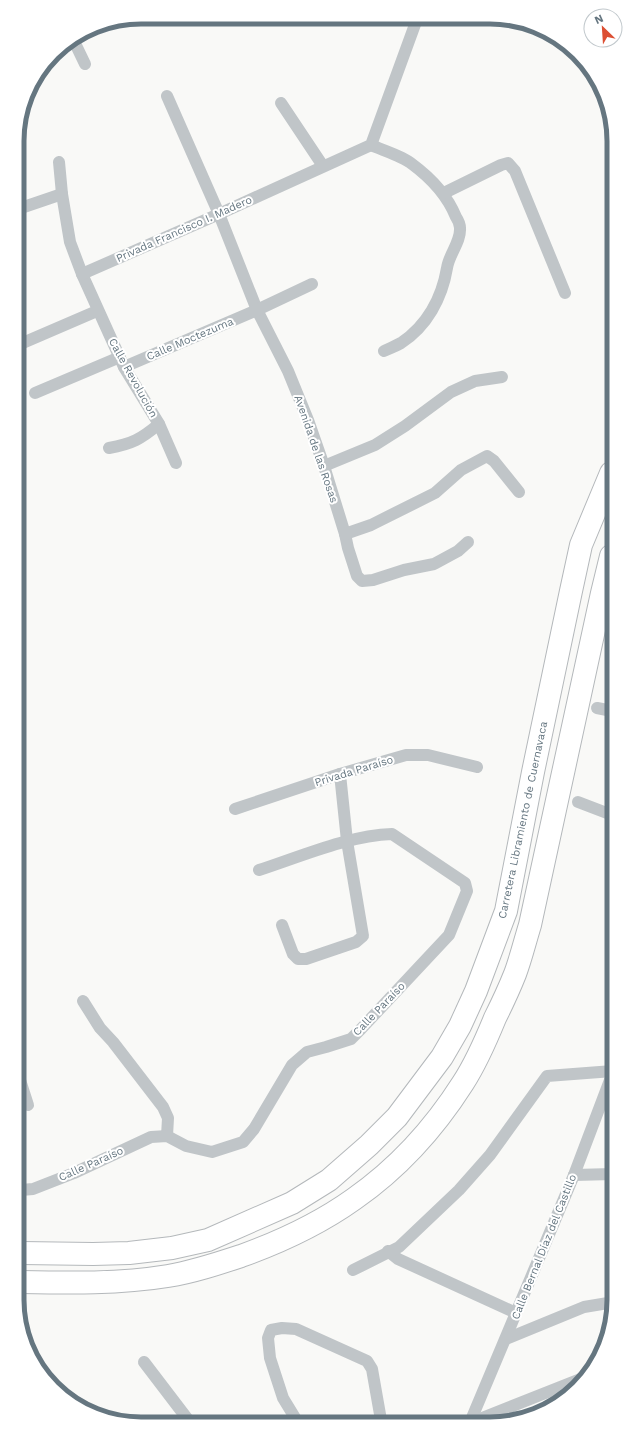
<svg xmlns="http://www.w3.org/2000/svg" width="631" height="1441" viewBox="0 0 631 1441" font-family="'Work Sans',sans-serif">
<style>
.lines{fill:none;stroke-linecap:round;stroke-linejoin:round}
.highway-casing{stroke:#b4b8bb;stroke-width:24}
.street{stroke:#c0c5c8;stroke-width:12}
.highway{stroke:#fff;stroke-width:22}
.labels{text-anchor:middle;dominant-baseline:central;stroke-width:4;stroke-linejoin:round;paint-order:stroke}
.street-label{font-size:11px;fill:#657680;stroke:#fff}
.rim{fill:none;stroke:#657680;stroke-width:5}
</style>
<rect width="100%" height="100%" fill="#f9f9f7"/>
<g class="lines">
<defs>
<g id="highway">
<path d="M21 1253 93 1254 129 1253 172 1248 208 1240 292 1203 329 1180 369 1145 397 1117 442 1057 460 1026 476 991 506 911 533 772 571 591 581 545 611 473"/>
<path d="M21 1282C70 1283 119 1284 168 1276 193 1272 217 1264 241 1256 280 1242 319 1224 354 1199 397 1169 435 1127 463 1083 476 1063 486 1040 495 1018 502 1004 509 989 515 974 521 958 525 941 530 925L602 593 611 556"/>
</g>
</defs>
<use href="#highway" class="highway-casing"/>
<g class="street">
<path d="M73 39 85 64"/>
<path d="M167 96 219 214 257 310 288 371 308 420 324 466 345 534 348 548 357 576 362 581 373 580 404 570 434 564 458 551 468 542"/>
<path d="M281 103 323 166"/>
<path d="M371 145C382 150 403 156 412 164 431 178 447 195 456 217 458 220 460 224 460 228 461 242 449 254 447 268 442 298 427 326 401 343 396 346 390 348 384 351"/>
<path d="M59 162 62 194 70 242 82 274 124 367 159 424 176 463"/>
<path d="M444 193 501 165 508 163 515 171 565 293"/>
<path d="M18 209 62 194"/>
<path d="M82 274 219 214 371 145 417 19"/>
<path d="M18 345 97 311"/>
<path d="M124 367 257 310 312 284"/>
<path d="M35 393 120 357"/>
<path d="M109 448C132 444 141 439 159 424"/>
<path d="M324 466 375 445 405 426 451 392 475 381 502 377"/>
<path d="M345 534 371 525 435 493 461 470 487 456 494 461 519 492"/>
<path d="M611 627V629"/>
<path d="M597 708 612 711"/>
<path d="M578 802 612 815"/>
<path d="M235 809 340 774 406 755H428L477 767"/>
<path d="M282 925 293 954 298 959H306L356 942 363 936 347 841 340 774"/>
<path d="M83 1001 100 1028 113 1042 163 1107 168 1118 167 1136"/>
<path d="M20 1080 28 1105"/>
<path d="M574 1175 613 1174"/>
<path d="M21 1190 33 1189 74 1173 151 1137 167 1136 186 1146 212 1152 243 1142 254 1129 292 1065 307 1052 326 1047 351 1039 361 1029 449 935 467 891 465 883 392 834C350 835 299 857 259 870"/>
<path d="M388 1251 398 1259 516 1313"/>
<path d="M353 1270 399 1247 459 1190 490 1155 547 1076 613 1071"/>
<path d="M506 1339 584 1307 614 1302"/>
<path d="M144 1362 189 1421"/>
<path d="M471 1420 574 1175 613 1072"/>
<path d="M477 1420 588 1376"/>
<path d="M297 1421 283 1398 270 1358 268 1338 271 1330 282 1328 296 1329 367 1361 372 1369 381 1420"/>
</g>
<use href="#highway" class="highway"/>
</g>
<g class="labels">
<g class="street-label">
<text transform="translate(184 229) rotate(-24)">Privada Francisco I. Madero</text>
<text transform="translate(190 339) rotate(-23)">Calle Moctezuma</text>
<text transform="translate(133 378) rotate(61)">Calle Revolución</text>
<text transform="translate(316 449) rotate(71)">Avenida de las Rosas</text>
<text transform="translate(354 771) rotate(-17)">Privada Paraíso</text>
<text transform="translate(523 820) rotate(-78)">Carretera Libramiento de Cuernavaca</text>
<text transform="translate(379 1009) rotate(-46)">Calle Paraíso</text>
<text transform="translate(91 1164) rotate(-24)">Calle Paraíso</text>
<text transform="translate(544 1247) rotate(-68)">Calle Bernal Díaz del Castillo</text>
</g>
</g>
<path d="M0 0H631V1441H0ZM141 24H490A117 117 0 0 1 607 141V1300A117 117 0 0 1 490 1417H141A117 117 0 0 1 24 1300V141A117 117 0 0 1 141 24Z" fill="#fff" fill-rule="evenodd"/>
<path class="rim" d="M141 24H490A117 117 0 0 1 607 141V1300A117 117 0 0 1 490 1417H141A117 117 0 0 1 24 1300V141A117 117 0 0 1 141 24Z"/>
<g transform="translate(603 28) rotate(335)"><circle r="19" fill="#ffffff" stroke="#c1c8cc"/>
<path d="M0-3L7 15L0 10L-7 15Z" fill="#dc4f33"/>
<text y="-6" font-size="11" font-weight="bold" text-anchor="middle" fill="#657680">N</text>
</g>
</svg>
